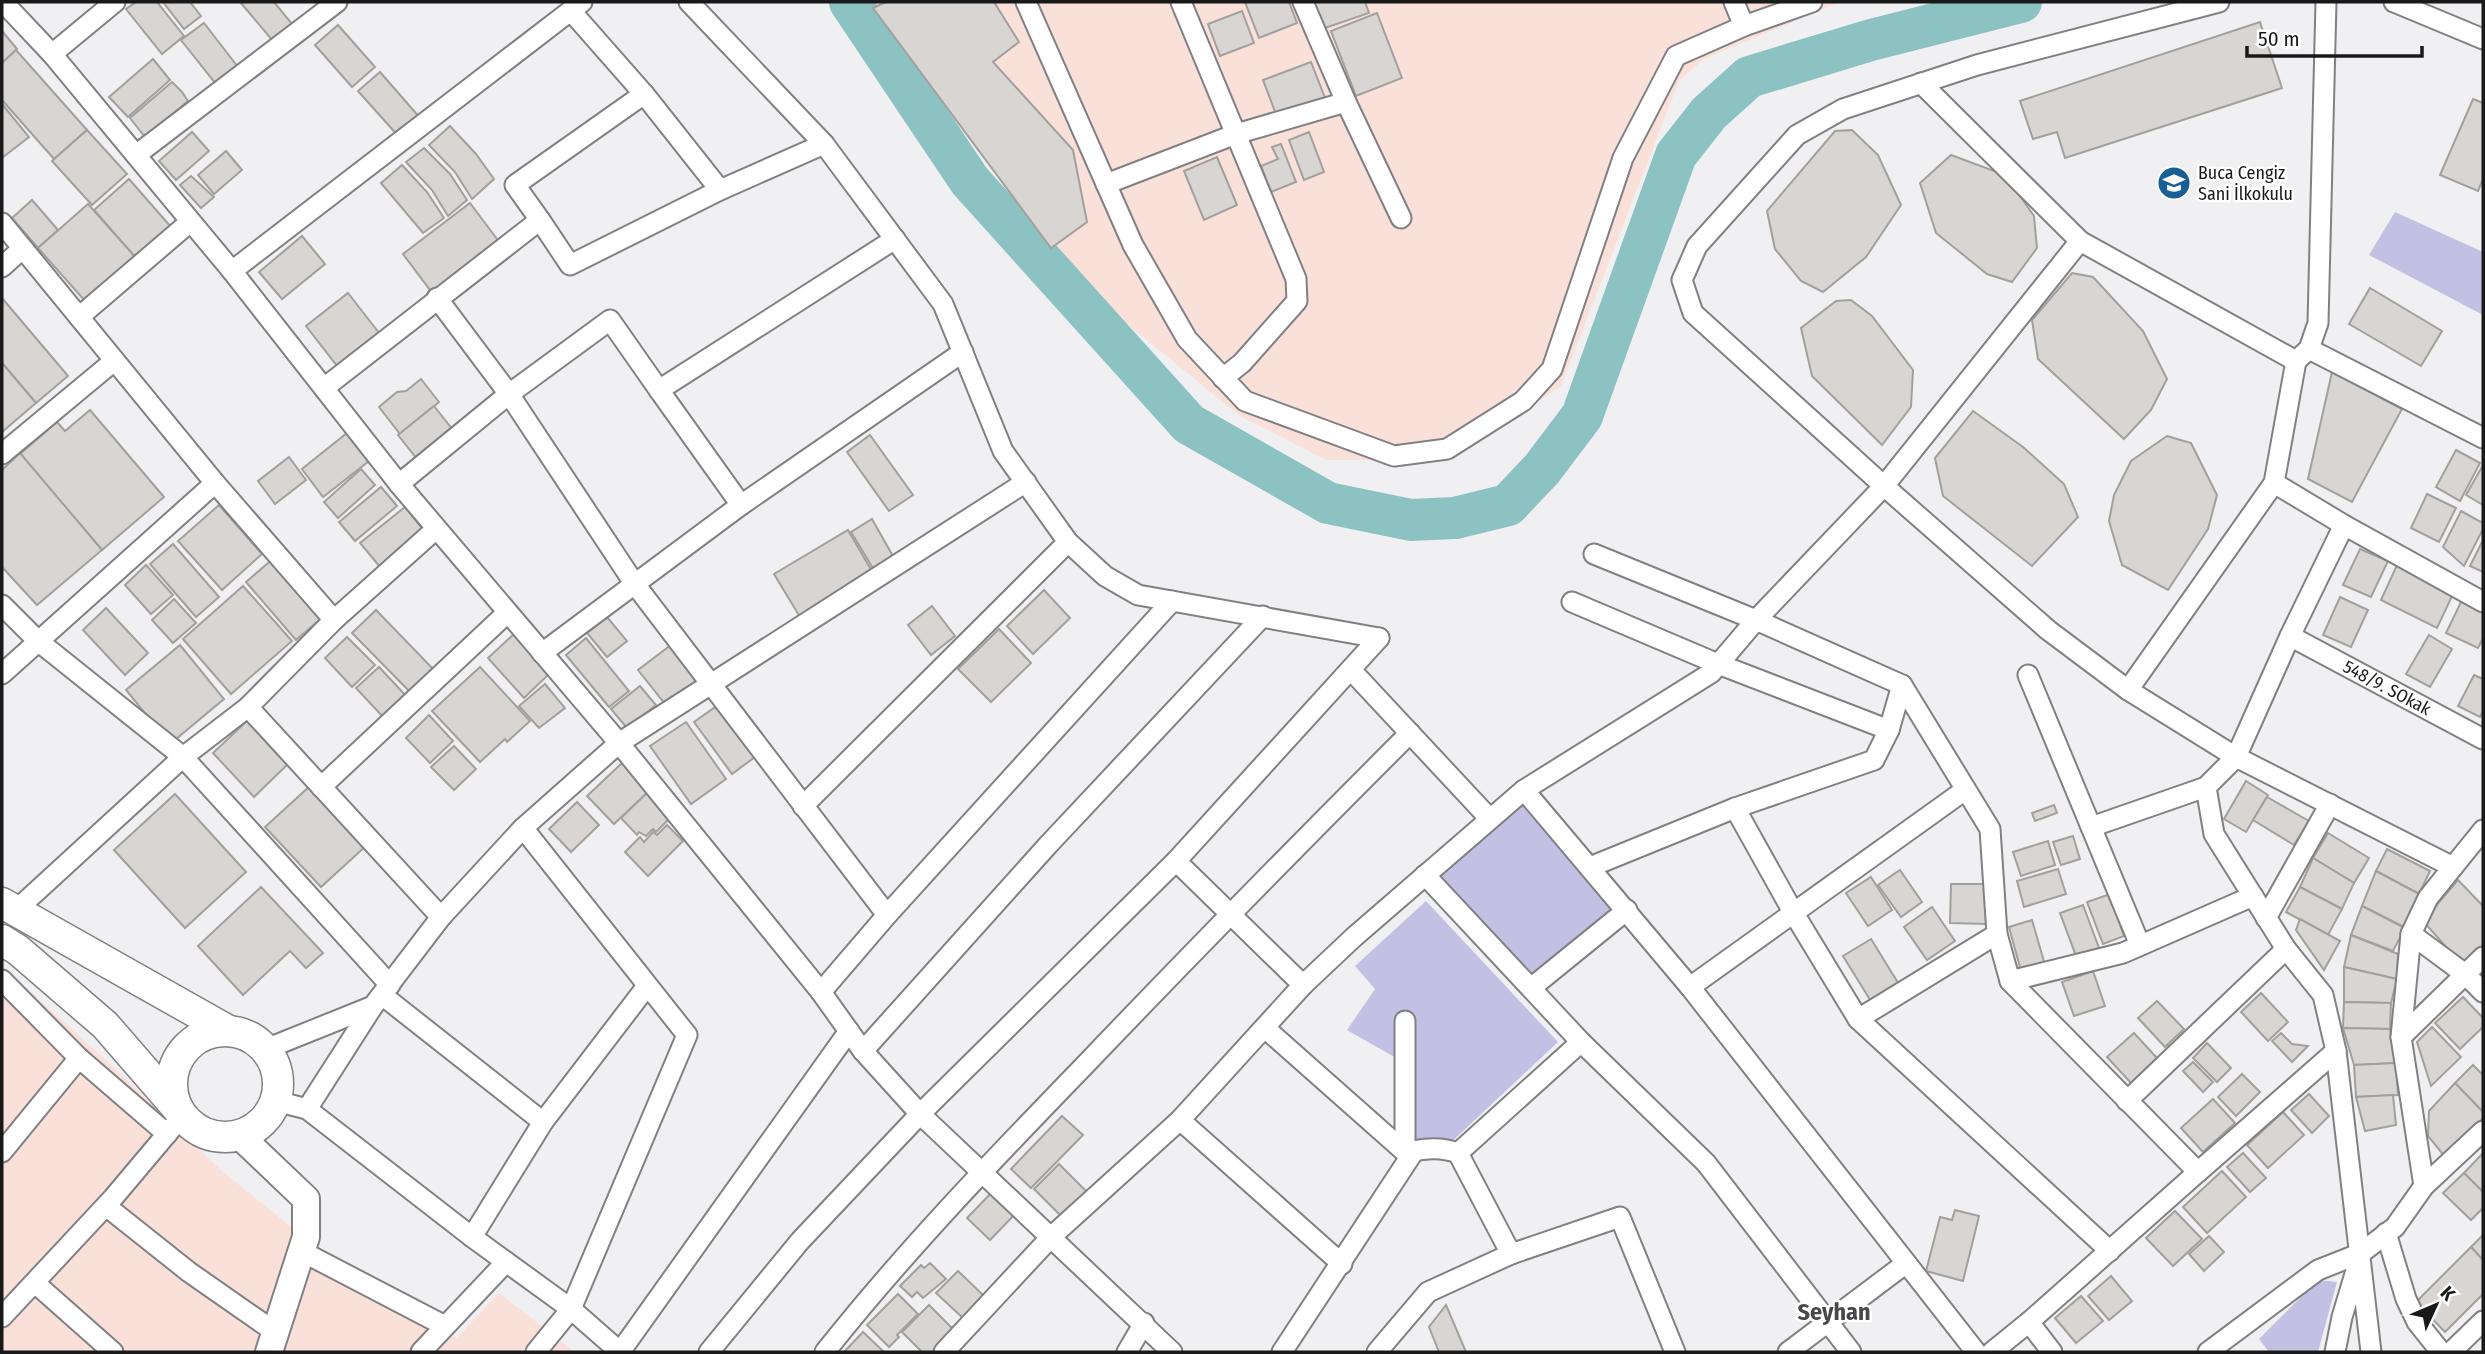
<svg xmlns="http://www.w3.org/2000/svg" width="2485" height="1354" viewBox="0 0 2485 1354" font-family="'Fira Sans Condensed',sans-serif">
<style>
.industrial{fill:#f9e0d8}
.green{fill:#c2c1e4}
.lines{fill:none;stroke-linecap:round;stroke-linejoin:round}
.river{stroke:#8dc2c3;stroke-width:42}
.building{fill:#d8d5d3;stroke:#a2a09d;stroke-width:2}
.street-casing{stroke:#818184;stroke-width:23}
.secondary-casing{stroke:#818184;stroke-width:30}
.primary-casing{stroke:#818184;stroke-width:33}
.street{stroke:#fff;stroke-width:19}
.secondary{stroke:#fff;stroke-width:26}
.primary{stroke:#fff;stroke-width:30}
.labels{text-anchor:middle;dominant-baseline:central;stroke-width:5;stroke-linejoin:round;paint-order:stroke}
.poi-label{font-size:18px;fill:#19191a;stroke:#fff;text-anchor:start}
.street-label{font-size:18px;fill:#19191a;stroke:#fff}
.district-label{font-size:24px;font-weight:bold;fill:#48484a;stroke:#fff}
</style>
<rect width="100%" height="100%" fill="#f0f0f3"/>
<g class="industrial">
<path d="M879 2H1840L1704 59 1679 81 1561 386 1453 460H1326L1240 416 1083 288Z"/>
<path d="M2 966 96 1051 222 1171 290 1226 432 1329 457 1338 499 1293 575 1352H2Z"/>
</g>
<g class="green">
<path d="M2395 212 2483 252V315L2369 255Z"/>
<path d="M1524 790 1627 910 1531 988 1425 875Z"/>
<path d="M1426 901 1558 1042 1445 1148 1405 1152V1063L1347 1030 1375 989 1355 966Z"/>
<path d="M2318 1280 2337 1282 2318 1352H2269L2259 1339Z"/>
</g>
<g class="lines">
<path class="river" d="M850 2 970 181 1189 424 1328 503 1411 520 1455 518 1508 505 1542 469 1582 416 1676 155 1709 113 1749 77 1871 40 2021 2"/>
</g>
<g class="building">
<path d="M136 2H157L184 36 162 54 126 9Z"/>
<path d="M163 2H190L201 16 184 29Z"/>
<path d="M240 2H274L293 25 273 41Z"/>
<path d="M886 2H994L1019 42 993 62 1073 150 1087 222 1051 248 873 8Z"/>
<path d="M1245 2H1289L1297 23 1259 38Z"/>
<path d="M1312 2H1365L1369 13 1322 29Z"/>
<path d="M1242 11 1254 43 1220 56 1208 24Z"/>
<path d="M1377 13 1402 78 1356 96 1331 31Z"/>
<path d="M2260 22 2282 88 2065 158 2057 132 2033 139 2020 101Z"/>
<path d="M204 23 238 67 216 84 181 40Z"/>
<path d="M338 25 375 67 352 87 315 45Z"/>
<path d="M2 31 17 49 2 63Z"/>
<path d="M16 50 87 130 54 159 2 100V63Z"/>
<path d="M153 59 170 80 128 117 109 97Z"/>
<path d="M1311 62 1325 98 1277 117 1263 80Z"/>
<path d="M380 72 421 119 400 138 358 91Z"/>
<path d="M172 82 182 92 188 101 145 137 130 118Z"/>
<path d="M2473 99 2483 103V179L2478 191 2440 175Z"/>
<path d="M2 104 29 137 2 158Z"/>
<path d="M450 126 476 154 494 179 472 199 455 172 429 145Z"/>
<path d="M87 130 127 174 92 205 52 161Z"/>
<path d="M1852 130 1878 155 1901 205 1866 257 1823 292 1801 281 1775 249 1767 211 1835 131Z"/>
<path d="M192 132 209 151 176 180 159 161Z"/>
<path d="M1309 132 1324 172 1304 180 1289 140Z"/>
<path d="M1281 144 1296 182 1271 192 1261 166 1278 159 1272 147Z"/>
<path d="M424 148 450 174 467 200 448 216 432 190 406 162Z"/>
<path d="M226 151 242 170 214 194 198 175Z"/>
<path d="M1951 155 2005 175 2034 216 2037 248 2012 282 1987 274 1936 233 1920 183Z"/>
<path d="M1217 157 1237 205 1204 220 1184 171Z"/>
<path d="M402 165 427 192 444 218 423 233 381 183Z"/>
<path d="M191 176 214 197 201 208 180 185Z"/>
<path d="M129 179 171 227 136 258 94 210Z"/>
<path d="M32 200 58 230 38 248 12 218Z"/>
<path d="M470 203 500 243 433 294 403 254Z"/>
<path d="M88 204 136 258 86 302 38 248Z"/>
<path d="M302 236 325 264 282 299 259 272Z"/>
<path d="M2072 273 2093 277 2143 331 2167 379 2151 410 2124 439 2038 359 2032 320Z"/>
<path d="M2370 288 2442 331 2421 366 2349 324Z"/>
<path d="M348 293 383 338 341 371 306 326Z"/>
<path d="M2 298 68 376 36 403 2 363Z"/>
<path d="M1851 300 1872 316 1913 370 1911 407 1882 445 1812 376 1801 328 1836 301Z"/>
<path d="M2 363 36 403 2 432Z"/>
<path d="M2332 372 2402 409 2352 502 2308 479Z"/>
<path d="M421 379 439 402 400 434 379 407 397 392 406 391Z"/>
<path d="M434 406 453 430 417 459 398 435Z"/>
<path d="M90 410 164 497 102 550 20 454 57 422 65 431Z"/>
<path d="M1973 411 2023 447 2064 484 2078 517 2032 566 1943 496 1935 458Z"/>
<path d="M347 433 369 461 323 497 302 469Z"/>
<path d="M870 435 913 495 889 511 847 452Z"/>
<path d="M2167 436 2191 443 2217 495 2208 529 2168 590 2122 565 2109 521 2114 495 2131 461Z"/>
<path d="M2456 450 2480 463 2460 501 2436 487Z"/>
<path d="M20 453 102 550 37 605 2 567V470Z"/>
<path d="M289 457 306 480 275 504 258 481Z"/>
<path d="M2483 465V505L2466 495Z"/>
<path d="M361 469 375 485 338 518 324 502Z"/>
<path d="M381 487 397 506 355 541 339 522Z"/>
<path d="M2427 494 2456 508 2439 542 2411 528Z"/>
<path d="M219 505 262 554 222 590 178 541Z"/>
<path d="M405 507 424 531 380 567 360 543Z"/>
<path d="M2461 511 2483 523V529L2464 566 2443 547Z"/>
<path d="M872 519 894 558 874 570 851 532Z"/>
<path d="M848 530 873 573 800 617 774 574Z"/>
<path d="M2483 540V572L2470 566Z"/>
<path d="M173 544 219 597 196 617 150 564Z"/>
<path d="M2360 549 2388 561 2371 597 2343 585Z"/>
<path d="M275 557 325 615 296 640 246 582Z"/>
<path d="M146 565 173 595 151 614 125 585Z"/>
<path d="M2397 565 2454 592 2437 628 2381 600Z"/>
<path d="M243 586 292 641 231 694 183 639Z"/>
<path d="M1044 590 1070 618 1033 654 1007 626Z"/>
<path d="M2340 597 2368 610 2351 647 2323 635Z"/>
<path d="M174 599 196 623 173 643 152 620Z"/>
<path d="M2462 600 2483 610V638L2478 648 2446 633Z"/>
<path d="M932 606 955 636 931 655 908 625Z"/>
<path d="M106 608 148 653 125 675 83 630Z"/>
<path d="M376 610 436 672 413 695 352 633Z"/>
<path d="M607 617 627 641 607 657 587 633Z"/>
<path d="M999 629 1031 663 991 702 958 669Z"/>
<path d="M514 634 550 673 524 698 488 658Z"/>
<path d="M2429 635 2452 649 2430 687 2406 674Z"/>
<path d="M347 637 375 665 352 687 325 658Z"/>
<path d="M586 638 629 691 609 707 566 655Z"/>
<path d="M180 645 224 699 170 744 126 690Z"/>
<path d="M671 645 697 682 666 705 638 670Z"/>
<path d="M379 667 408 698 385 719 356 688Z"/>
<path d="M480 667 530 721 507 742 505 739 480 762 432 711Z"/>
<path d="M2474 675 2483 679V711L2480 717 2458 706Z"/>
<path d="M545 684 565 708 539 728 519 706Z"/>
<path d="M640 686 656 705 627 728 611 709Z"/>
<path d="M721 703 759 754 732 774 694 722Z"/>
<path d="M429 715 453 741 430 763 406 738Z"/>
<path d="M249 719 290 762 254 797 213 753Z"/>
<path d="M686 722 726 779 691 804 650 746Z"/>
<path d="M454 746 476 769 454 790 431 767Z"/>
<path d="M622 763 649 791 614 824 587 796Z"/>
<path d="M2246 781 2268 795 2246 832 2224 819Z"/>
<path d="M311 785 367 845 321 887 265 827Z"/>
<path d="M650 790 673 815 656 832 653 829 646 836 639 832 637 835 621 818Z"/>
<path d="M175 794 246 872 185 928 114 850Z"/>
<path d="M2267 797 2309 821 2294 845 2253 820Z"/>
<path d="M577 802 599 825 571 852 549 829Z"/>
<path d="M2054 805 2057 813 2035 821 2032 813Z"/>
<path d="M667 825 683 841 648 876 625 852 640 837 644 842 653 832 657 835Z"/>
<path d="M2328 833 2369 858 2354 883 2313 858Z"/>
<path d="M2073 836 2080 859 2061 865 2053 842Z"/>
<path d="M2048 841 2055 865 2021 876 2013 852Z"/>
<path d="M2387 849 2430 871 2419 894 2376 871Z"/>
<path d="M2313 858 2354 883 2342 909 2300 887Z"/>
<path d="M2058 869 2066 894 2024 907 2017 881Z"/>
<path d="M1900 870 1922 902 1901 917 1878 885Z"/>
<path d="M2376 871 2421 895 2404 927 2362 906Z"/>
<path d="M1871 877 1892 910 1868 926 1846 893Z"/>
<path d="M2458 880 2483 906V946L2463 966 2423 921Z"/>
<path d="M1951 884H1987L1986 924 1950 923Z"/>
<path d="M261 887 323 953 306 968 290 951 243 995 198 946Z"/>
<path d="M2300 887 2342 909 2328 935 2286 912Z"/>
<path d="M2110 894 2124 936 2103 944 2087 902Z"/>
<path d="M2083 905 2099 948 2076 956 2060 913Z"/>
<path d="M2362 906 2405 928 2393 951 2351 935Z"/>
<path d="M1932 907 1955 941 1927 960 1904 927Z"/>
<path d="M2300 919 2340 941 2324 970 2296 930Z"/>
<path d="M2032 920 2045 965 2021 971 2009 927Z"/>
<path d="M2351 935 2398 954 2397 979 2344 967Z"/>
<path d="M1871 939 1900 986 1872 1003 1843 956Z"/>
<path d="M2344 967 2397 979 2391 1003 2344 1002Z"/>
<path d="M2093 971 2105 1006 2074 1016 2062 982Z"/>
<path d="M2261 993 2288 1022 2268 1041 2241 1012Z"/>
<path d="M2463 997 2483 1018V1027L2460 1049 2435 1023Z"/>
<path d="M2157 1001 2184 1029 2165 1047 2138 1018Z"/>
<path d="M2344 1002 2391 1003 2390 1029 2343 1028Z"/>
<path d="M2432 1027 2461 1057 2431 1086 2417 1042Z"/>
<path d="M2343 1028 2390 1029 2396 1063 2354 1065Z"/>
<path d="M2134 1033 2157 1058 2131 1083 2107 1057Z"/>
<path d="M2281 1033 2292 1044 2308 1046 2292 1062 2272 1041Z"/>
<path d="M2207 1043 2231 1068 2217 1082 2193 1058Z"/>
<path d="M2193 1062 2213 1082 2203 1092 2183 1071Z"/>
<path d="M2396 1063 2398 1095 2356 1097 2354 1065Z"/>
<path d="M2473 1065 2483 1075V1112L2455 1083Z"/>
<path d="M2242 1074 2260 1092 2236 1116 2218 1097Z"/>
<path d="M2455 1083 2483 1112V1118L2445 1157 2428 1136 2429 1111Z"/>
<path d="M2309 1094 2329 1116 2312 1133 2291 1110Z"/>
<path d="M2393 1095 2396 1125 2365 1131 2356 1097Z"/>
<path d="M2213 1099 2235 1123 2203 1152 2181 1128Z"/>
<path d="M2283 1112 2304 1135 2268 1168 2247 1145Z"/>
<path d="M1062 1116 1083 1135 1031 1188 1011 1169Z"/>
<path d="M2243 1153 2266 1178 2250 1192 2227 1167Z"/>
<path d="M2483 1153V1192L2464 1173Z"/>
<path d="M1059 1164 1090 1195 1065 1220 1034 1189Z"/>
<path d="M2222 1171 2246 1197 2207 1233 2183 1207Z"/>
<path d="M2464 1173 2483 1192V1208L2471 1220 2443 1193Z"/>
<path d="M995 1189 1018 1211 990 1240 967 1218Z"/>
<path d="M1955 1210 1979 1216 1963 1281 1926 1271 1940 1217 1952 1220Z"/>
<path d="M2175 1211 2202 1239 2173 1266 2146 1238Z"/>
<path d="M2483 1235V1260L2471 1247Z"/>
<path d="M2209 1236 2224 1252 2204 1271 2189 1254Z"/>
<path d="M2471 1247 2483 1260V1294L2445 1332 2416 1302Z"/>
<path d="M930 1263 946 1279 923 1298 917 1292 912 1297 900 1286 921 1265 924 1268Z"/>
<path d="M958 1271 984 1296 963 1318 936 1293Z"/>
<path d="M2111 1276 2132 1301 2109 1320 2088 1296Z"/>
<path d="M898 1294 918 1314 897 1335 899 1337 889 1347 867 1325Z"/>
<path d="M2081 1296 2103 1321 2076 1343 2055 1318Z"/>
<path d="M929 1305 955 1331 934 1352H922L902 1332Z"/>
<path d="M1446 1305 1466 1352H1439L1429 1327Z"/>
<path d="M863 1332 884 1352H844Z"/>
</g>
<g class="lines">
<defs>
<g id="street">
<path d="M3 2 52 54 232 271 399 484 619 743 821 992 863 1051 920 1114 1172 1352"/>
<path d="M689 2 824 144 943 304 1003 451 1068 542 1105 576 1138 595 1379 638"/>
<path d="M1026 2 1133 245 1187 339 1245 401 1394 456 1447 449 1523 401 1552 369 1623 158 1676 56 1744 26"/>
<path d="M1181 2 1296 279 1297 301 1242 363 1223 378"/>
<path d="M1303 2 1346 102 1401 218"/>
<path d="M1734 2 1744 26 1812 2"/>
<path d="M2219 2 1977 65 1843 109 1797 135 1697 246 1682 280 1693 313 1884 486 2048 630 2128 690 2236 757 2453 867 2428 898 2411 934 2401 1037 2424 1186"/>
<path d="M2394 2 2483 39"/>
<path d="M571 11 644 94 720 190"/>
<path d="M52 54 115 2"/>
<path d="M1921 83 2080 241 2296 361 2309 349 2483 438"/>
<path d="M136 155 337 2"/>
<path d="M1106 184 1236 134 1346 102"/>
<path d="M540 220 515 185 644 94"/>
<path d="M2 223 215 483 334 620"/>
<path d="M2 267 22 249"/>
<path d="M232 271 582 2"/>
<path d="M437 298 509 394 634 583 887 915"/>
<path d="M79 317 190 222"/>
<path d="M2309 349 2318 323 2326 2"/>
<path d="M324 388 540 220 570 265 720 190 824 144"/>
<path d="M659 390 741 505"/>
<path d="M2 454 114 361"/>
<path d="M2274 483 2344 525 2483 602"/>
<path d="M399 484 509 394 610 320 659 390 895 239"/>
<path d="M2344 525 2290 636 2236 757 2206 787 2214 834 2286 949 2323 995 2336 1051 2371 1352"/>
<path d="M1594 554 1756 620 1902 685 1990 829 1997 934 2010 981 2198 1172 2029 1322 1992 1352"/>
<path d="M1572 602 1718 664 1889 730"/>
<path d="M2 605 38 641 183 757 390 985"/>
<path id="s1" d="M2290 636 2483 739"/>
<path d="M542 653 741 505 963 352"/>
<path d="M1351 670 1490 819"/>
<path d="M2 674 215 483"/>
<path d="M2028 675 2140 945"/>
<path d="M2128 690 2274 483 2296 361"/>
<path d="M248 707 441 917"/>
<path d="M321 787 507 613"/>
<path d="M1524 790 1690 987 1976 1352"/>
<path d="M803 806 1068 542"/>
<path d="M1735 808 1793 912 1858 1019 2110 1251"/>
<path d="M2091 827 2206 787"/>
<path d="M523 828 687 1035 571 1309 536 1352"/>
<path d="M1176 861 1303 985"/>
<path d="M1590 867 1735 808 1874 760 1889 730 1902 685"/>
<path d="M2453 867 2483 830"/>
<path d="M1425 875 1581 1042 1706 1163 1851 1352"/>
<path d="M14 912 183 757 248 707 334 620 436 529"/>
<path d="M2266 918 2330 804"/>
<path d="M2411 934 2465 974 2483 992"/>
<path d="M2 980 79 1058 167 1134"/>
<path d="M2010 981 2123 953 2253 896"/>
<path d="M1690 987 1965 790"/>
<path d="M1531 988 1627 910"/>
<path d="M821 992 887 915 1172 601"/>
<path d="M382 995 543 1122"/>
<path d="M1858 1019 1997 934"/>
<path d="M1265 1028 1405 1152C1424 1149 1439 1146 1458 1153L1511 1254"/>
<path d="M2401 1037 2483 957"/>
<path d="M266 1049 373 1006"/>
<path d="M863 1051 1048 845 1263 616"/>
<path d="M276 1101 307 1109 472 1237 571 1309 620 1352"/>
<path d="M2127 1101 2286 949"/>
<path d="M307 1109 373 1006 441 917 523 828 619 743 1026 482"/>
<path d="M1180 1120 1342 1264"/>
<path d="M2 1152 79 1058"/>
<path d="M1405 1152V1021"/>
<path d="M1458 1153 1581 1042"/>
<path d="M2198 1172 2336 1051"/>
<path d="M106 1206 189 1272 275 1332"/>
<path d="M2386 1233 2406 1299 2417 1322 2441 1352"/>
<path d="M472 1237 543 1122 647 986"/>
<path d="M301 1251 445 1326"/>
<path d="M35 1283 113 1352"/>
<path d="M2 1317 113 1198 182 1116"/>
<path d="M2029 1322 2052 1352"/>
<path d="M421 1352 506 1262"/>
<path d="M620 1352 849 1031"/>
<path d="M709 1352 800 1241 920 1114 1176 861 1379 638"/>
<path d="M825 1352C905 1251 994 1159 1084 1066 1191 954 1300 843 1410 733"/>
<path d="M944 1352 1051 1237 1180 1120 1303 985 1354 937 1524 790 1711 673 1756 620 1884 486 2080 241"/>
<path d="M1127 1352 1144 1323"/>
<path d="M1282 1352 1414 1151"/>
<path d="M1377 1352 1428 1292 1511 1254 1620 1217 1675 1352"/>
<path d="M1788 1352 1905 1264"/>
<path d="M2208 1352 2318 1270 2361 1253 2395 1227 2424 1186 2483 1131"/>
<path d="M2335 1352 2342 1317 2358 1264"/>
<path d="M2451 1352 2483 1321"/>
</g>
<path id="secondary" d="M240 1136 306 1199V1237L269 1352"/>
<g id="primary">
<path d="M2 903 229 1031"/>
<path d="M2 940 18 950 105 1025 177 1108"/>
<circle cx="225" cy="1084" r="53"/>
</g>
</defs>
<use href="#street" class="street-casing"/>
<use href="#secondary" class="secondary-casing"/>
<use href="#primary" class="primary-casing"/>
<use href="#street" class="street"/>
<use href="#secondary" class="secondary"/>
<use href="#primary" class="primary"/>
</g>
<defs>
<symbol id="school-disc" viewBox="-11 -11 22 22"><circle r="9.5" fill="#195f93" stroke="#fff"/><path d="M0-5L7-2L0 1L-7-2ZM-4 1L0 2.5L4 1V4Q0 6-4 4Z" fill="#fff"/></symbol>
</defs>
<g fill-rule="evenodd">
<use href="#school-disc" x="2155" y="164" width="38" height="38"/>
</g>
<g class="labels">
<g class="poi-label">
<text x="2198" y="173">Buca Cengiz<tspan x="2198" dy="21">Sani İlkokulu</tspan></text>
</g>
<g class="street-label">
<text stroke="none"><textPath href="#s1" startOffset="110">548/9. SOkak</textPath></text>
</g>
<g class="district-label">
<text x="1834" y="1312">Seyhan</text>
</g>
</g>
<rect width="2485" height="1354" fill="none" stroke="#19191a" stroke-width="7"/>
<g transform="translate(2436 1305) rotate(46)" stroke="#ffffff" stroke-width="5" paint-order="stroke">
<path d="M0-5L12 26L0 18L-12 26Z" fill="#19191a"/>
<text y="-10" font-size="19" font-weight="bold" text-anchor="middle" fill="#19191a">K</text>
</g>
<path d="M2247 46v10h175v-10" fill="none" stroke="#19191a" stroke-width="3.5"/>
<text x="2258" y="46" font-size="21" fill="#19191a" stroke="#ffffff" stroke-width="5" paint-order="stroke">50 m</text>
</svg>
